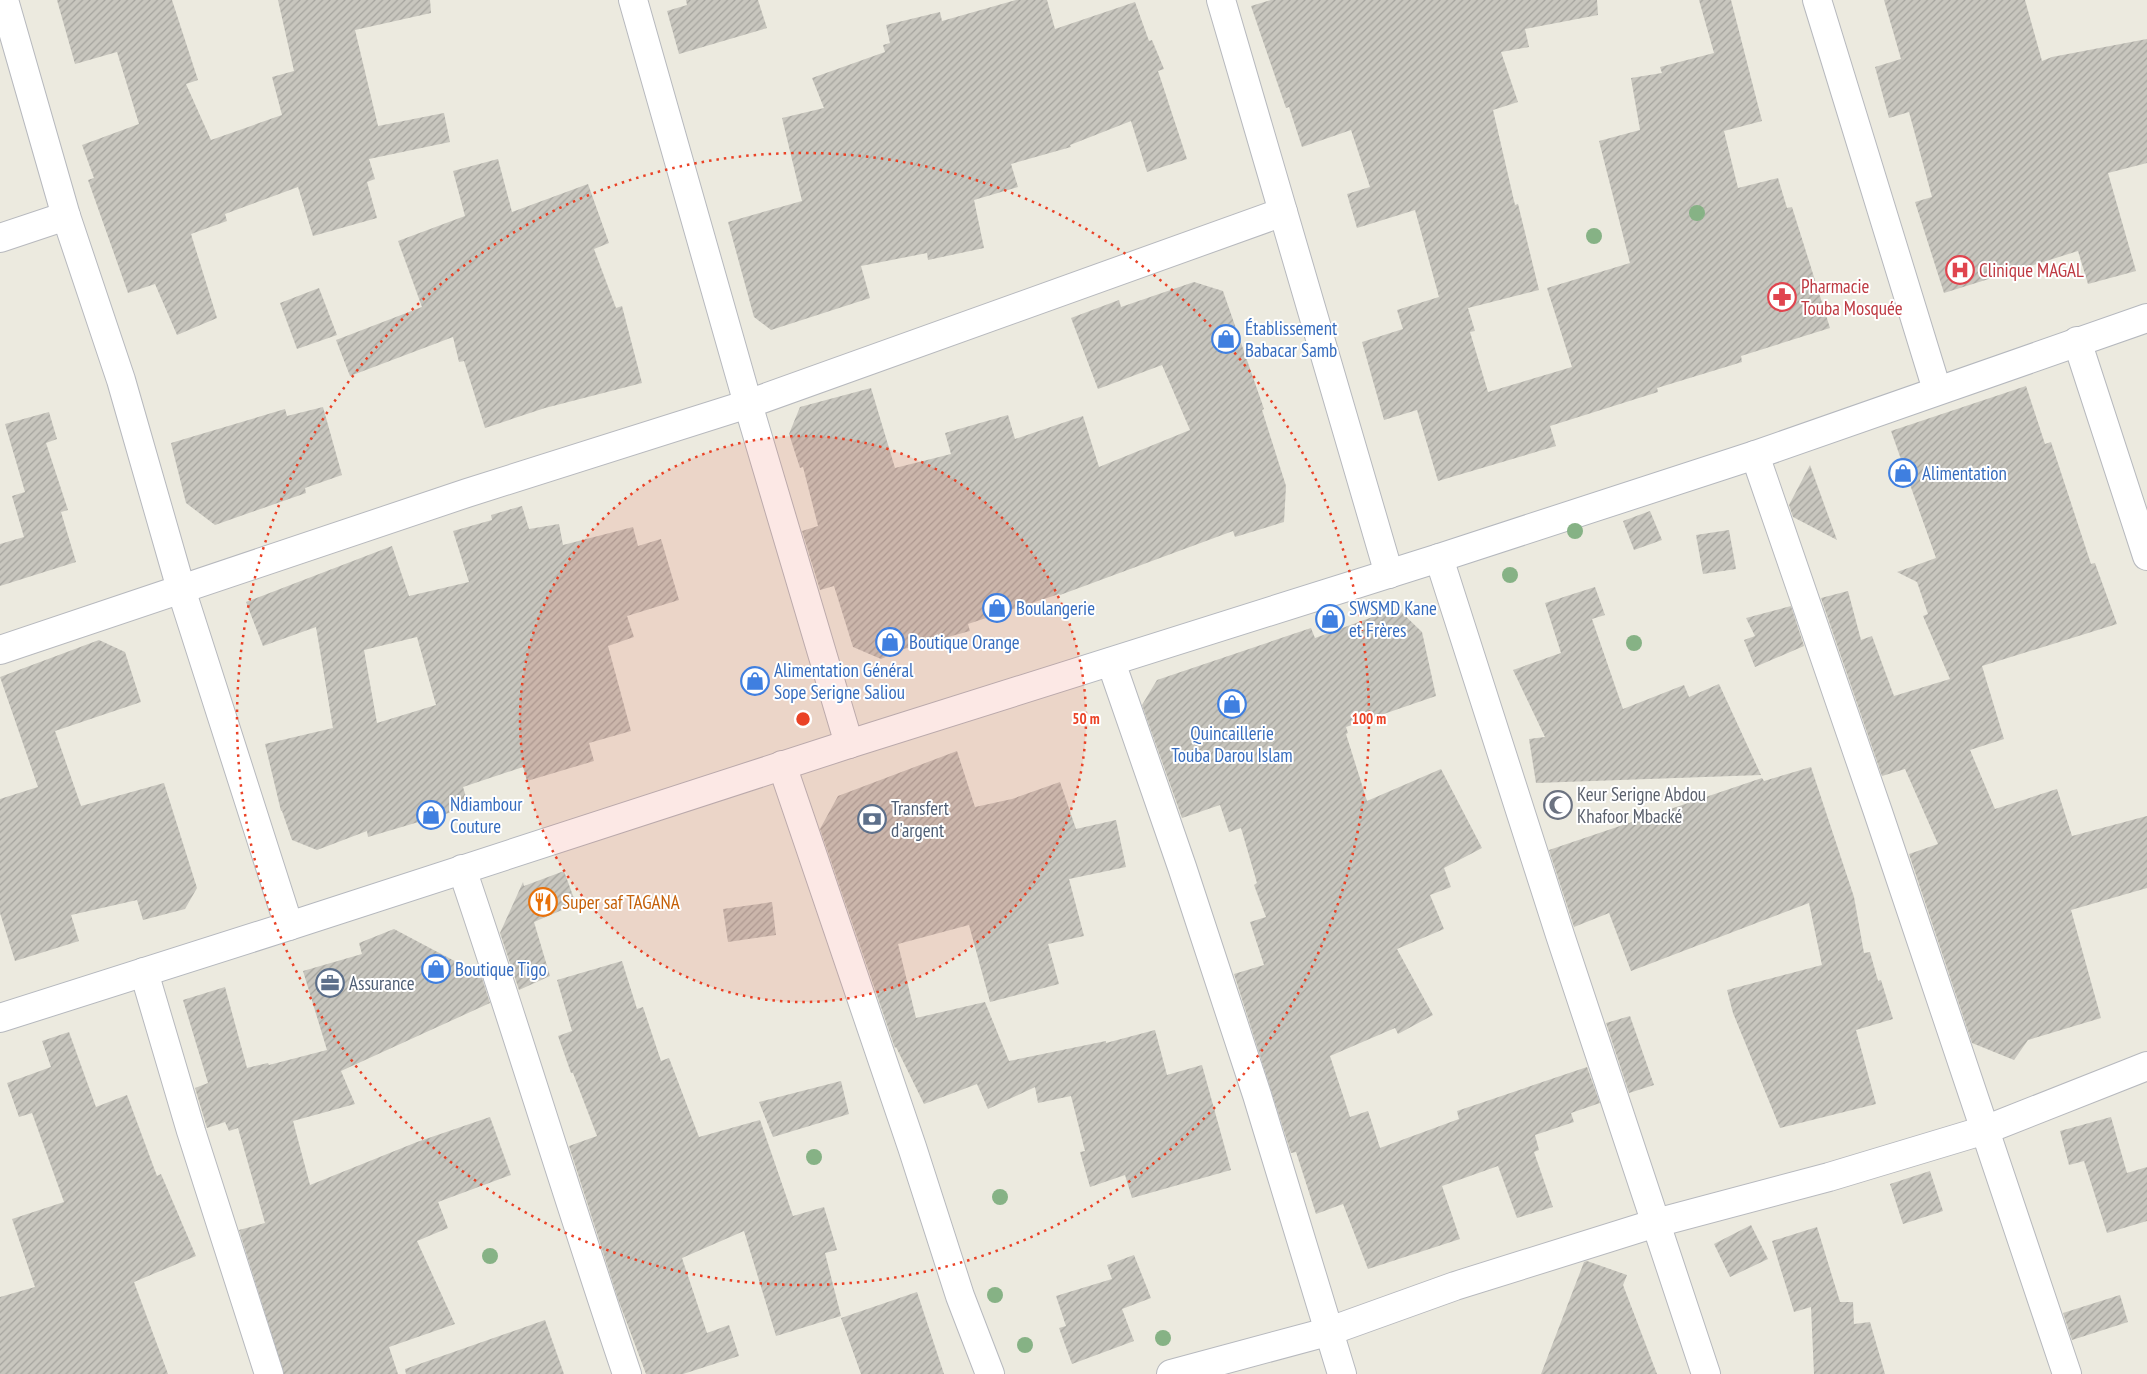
<svg xmlns="http://www.w3.org/2000/svg" width="2147" height="1374" viewBox="0 0 2147 1374" font-family="'PT Sans Narrow',sans-serif">
<style>
.building{fill:url(#building-hatch);fill-rule:evenodd}
.lines{fill:none;stroke-linecap:round;stroke-linejoin:round}
.street-casing{stroke:#b7b9be;stroke-width:30}
.secondary-casing{stroke:#b5b8be;stroke-width:30}
.street{stroke:#fff;stroke-width:28}
.secondary{stroke:#fff;stroke-width:28}
.tree{fill:#86b285}
.ring{fill:none;stroke:#ea4226;stroke-width:2.5;stroke-dasharray:2.5 5}
.labels{text-anchor:middle;dominant-baseline:central;stroke-width:4;stroke-linejoin:round;paint-order:stroke}
.health-label{font-size:19px;fill:#be3a42;stroke:#fff;text-anchor:start}
.shop-label{font-size:19px;fill:#366cbe;stroke:#fff;text-anchor:start}
.worship-label{font-size:19px;fill:#5b616d;stroke:#fff;text-anchor:start}
.service-label{font-size:19px;fill:#4e5e75;stroke:#fff;text-anchor:start}
.food-label{font-size:19px;fill:#c56008;stroke:#fff;text-anchor:start}
.centre{fill:#ea4226;stroke:#fff;stroke-width:2.5}
.ring-label{font-size:15px;text-anchor:middle;font-weight:bold;fill:#ea4226;stroke:#fff;stroke-width:4;stroke-linejoin:round;paint-order:stroke}
</style>
<defs>
<pattern id="building-hatch" width="6" height="6" patternUnits="userSpaceOnUse" patternTransform="scale(1.25)"><rect width="6" height="6" fill="#c8c6be"/><path d="M-1 1l2-2M0 6l6-6M5 7l2-2" fill="none" stroke="#a5a49e"/></pattern>
</defs>
<rect width="100%" height="100%" fill="#eceadf"/>
<g class="building">
<path d="M57 0H172L198 80 186 84 211 140 282 115 272 77 294 71 278 0H430L431 13 355 30 378 126 444 113 450 142 369 159 375 179 367 182 377 218 313 236 298 187 225 214 227 221 191 234 217 318 177 335 155 284 128 293 88 180 94 178 82 145 139 124 117 52 75 64Z"/>
<path d="M686 0H758L767 28 679 54 667 11 687 5Z"/>
<path d="M1016 0H1047L1055 29 1135 2 1149 41 1152 40 1164 69 1158 71 1187 159 1147 172 1131 121 1070 145 1071 147 1011 164 1018 187 974 200 984 248 928 260 927 253 861 266 870 298 771 330 754 317 728 222 802 201 782 118 824 108 812 78 885 52 883 45 890 43 886 25 940 12 942 21Z"/>
<path d="M1271 0H1597L1598 15 1525 29 1529 47 1501 52 1518 102 1493 110 1515 205 1518 204 1539 290 1468 308 1475 331 1470 332 1488 392 1572 367 1547 288 1630 263 1599 141 1640 130 1631 78 1662 73 1660 67 1714 53 1699 0H1731L1762 121 1724 131 1738 188 1778 178 1787 208 1792 207 1830 328 1741 356 1742 362 1657 388 1658 392 1550 426 1556 446 1438 481 1417 410 1384 420 1362 342 1403 329 1397 310 1439 297 1415 210 1357 228 1347 194 1370 187 1351 130 1302 147 1289 107 1286 108 1277 82 1251 6Z"/>
<path d="M1884 0H2025L2042 61 2052 57 2147 39V163L2108 173 2136 271 2088 284 2078 251 1944 293 1915 202 1932 197 1909 112 1889 118 1875 67 1901 59Z"/>
<path d="M498 159 512 212 588 184 609 243 594 249 616 308 622 306 642 383 545 408 485 428 464 361 459 362 453 337 350 376 336 340 422 307 398 241 465 216 453 171Z"/>
<path d="M1194 282 1223 291 1264 409 1262 410 1286 486 1284 522 1235 537 1233 531 1060 595 1059 594 968 624 970 631 904 649 881 659 853 647 834 586 820 590 802 531 818 526 803 467 800 468 789 434 800 407 871 388 895 468 951 454 945 433 1008 415 1015 439 1083 416 1099 467 1190 430 1162 365 1098 389 1071 318 1119 300 1121 307Z"/>
<path d="M319 288 337 335 297 349 280 303Z"/>
<path d="M2026 386 2045 444 2051 442 2091 564 2095 563 2117 624 1982 666 2004 739 1970 750 1995 809 2057 789 2072 836 2147 816V888L2071 910 2101 1018 2028 1040 2014 1060 1972 1043 1909 854 1938 844 1905 769 1882 776 1821 598 1848 591 1861 640 1872 636 1894 696 1950 679 1923 616 1928 614 1917 582 1897 572 1936 558 1891 431Z"/>
<path d="M323 407 342 475 305 488 306 493 215 525 186 503 171 443 285 409 287 416Z"/>
<path d="M49 412 57 439 46 443 68 510 61 512 76 562 0 586V544L24 537 12 496 25 492 5 424Z"/>
<path d="M1810 465 1837 540 1793 517 1789 505Z"/>
<path d="M522 506 529 529 559 524 563 545 633 527 638 546 661 539 679 600 627 616 634 637 608 646 631 731 589 743 594 761 527 781 523 767 463 787 469 807 368 837 367 831 317 850 292 840 282 811H281L265 744 333 728 316 627 263 646 246 602 392 546 409 596 469 582 453 531 492 520 491 515ZM417 637 436 705 377 723 364 650Z"/>
<path d="M1650 511 1662 540 1634 550 1623 521Z"/>
<path d="M1729 530 1736 569 1703 574 1696 535Z"/>
<path d="M1595 587 1605 615 1592 619 1623 709 1684 685 1689 697 1719 684 1761 775 1536 783 1529 739 1545 737 1513 670 1561 653 1545 603Z"/>
<path d="M1791 606 1804 646 1755 667 1744 640 1755 636 1746 618Z"/>
<path d="M1397 608 1422 632 1436 696 1346 727 1348 733 1346 734 1367 801 1441 769 1482 848 1444 868 1451 887 1430 895 1444 929 1397 949 1433 1015 1398 1034 1395 1028 1330 1056 1350 1117 1368 1111 1380 1148 1459 1119 1457 1111 1587 1067 1600 1103 1571 1113 1574 1122 1535 1135 1539 1150 1534 1152 1553 1207 1517 1218 1498 1166 1442 1186 1460 1239 1368 1269 1343 1204 1316 1214 1296 1152 1291 1153 1234 974 1264 965 1250 922 1266 917 1254 885 1257 883 1241 828 1229 832 1220 805 1182 818 1142 705 1157 680 1311 628 1315 638Z"/>
<path d="M99 640 125 652 141 702 55 731 81 806 164 783 197 888 185 909 143 920 137 900 71 915 79 941 15 961 0 913V799L38 787 0 677Z"/>
<path d="M957 751 975 807 1012 799 1060 782 1076 829 1116 820 1126 867 1069 879 1084 936 1048 944 1059 984 990 1002 969 925 898 944 916 1018 985 1002 1009 1061 1106 1041V1043L1155 1030 1167 1075 1202 1065 1231 1170 1132 1198 1125 1175 1090 1187 1080 1152 1085 1151 1071 1096 1038 1103 1035 1087 988 1109 977 1084 924 1104 896 1047 895 1048 820 829 838 796Z"/>
<path d="M1811 767 1854 897 1864 953 1870 952 1878 981 1881 980 1893 1019 1856 1030 1876 1104 1780 1128 1733 1013 1727 990 1822 965 1809 903 1631 971 1609 913 1574 927 1549 850 1762 778 1764 781Z"/>
<path d="M564 871 576 904 534 922 550 976 519 990 500 933 523 882 524 886Z"/>
<path d="M772 902 776 935 728 942 723 909Z"/>
<path d="M394 929 481 975 490 1003 341 1071 355 1104 293 1121 310 1185 417 1142 490 1117 511 1175 438 1202 448 1228 417 1241 455 1324 389 1347 398 1374H284L239 1230 265 1223 238 1128 229 1131 225 1122 207 1128 195 1088 208 1083 183 1000 225 987 247 1068 268 1063 269 1065 327 1050 303 971 362 954 359 943Z"/>
<path d="M622 961 637 1009 643 1007 661 1061 669 1058 699 1137 760 1120 793 1216 824 1207 837 1250 825 1253 841 1316 776 1336 744 1231 682 1258 707 1333 729 1325 739 1356 683 1374H646L618 1299 569 1146 597 1136 573 1073H571L558 1036 572 1031 557 980Z"/>
<path d="M1630 1016 1654 1085 1629 1093 1606 1023Z"/>
<path d="M69 1032 96 1107 127 1095 157 1176 161 1174 196 1256 134 1282 168 1374H0V1297L35 1287 12 1219 64 1202 32 1113 19 1117 7 1083 51 1067 42 1041Z"/>
<path d="M841 1081 849 1114 773 1137 759 1102Z"/>
<path d="M2111 1117 2127 1173 2147 1167V1221L2107 1233 2084 1161 2069 1165 2060 1131Z"/>
<path d="M1930 1171 1943 1211 1903 1224 1890 1184Z"/>
<path d="M1751 1225 1768 1259 1730 1277 1714 1244Z"/>
<path d="M1817 1227 1840 1302H1853L1854 1324 1870 1322 1885 1374H1814L1811 1307 1794 1312 1772 1241Z"/>
<path d="M1134 1255 1151 1298 1122 1309 1134 1341 1072 1364 1059 1328 1066 1326 1056 1296 1112 1279 1107 1265Z"/>
<path d="M1587 1261 1627 1275 1623 1285 1657 1374H1541L1584 1262Z"/>
<path d="M917 1292 944 1374H861L841 1318Z"/>
<path d="M2120 1295 2128 1322 2072 1340 2063 1313Z"/>
<path d="M545 1320 564 1374H406L405 1369Z"/>
</g>
<g class="lines">
<defs>
<g id="street">
<path d="M4 0 66 216 121 380 181 589 289 926"/>
<path d="M633 0 748 404 849 744"/>
<path d="M1221 0 1389 574"/>
<path d="M1817 0 1937 390"/>
<path d="M0 238 66 216"/>
<path d="M2077 341 2147 556"/>
<path d="M1755 455 1878 812 2067 1374"/>
<path d="M1439 558 1560 935 1706 1374"/>
<path d="M0 650 467 493 748 404 1283 212"/>
<path d="M1111 662 1182 867 1257 1095 1342 1374"/>
<path d="M782 765 912 1147 960 1296 990 1374"/>
<path d="M462 869C519 1037 570 1206 627 1374"/>
<path d="M144 972 191 1131 269 1374"/>
<path d="M1171 1374 1327 1332 1455 1286 1656 1223 1829 1177 1985 1130 2147 1066"/>
</g>
<path id="secondary" d="M0 1018 289 926 849 744 1439 558 1755 455 2147 318"/>
</defs>
<use href="#street" class="street-casing"/>
<use href="#secondary" class="secondary-casing"/>
<use href="#street" class="street"/>
<use href="#secondary" class="secondary"/>
</g>
<g class="tree">
<circle cx="1697" cy="213" r="8"/>
<circle cx="1594" cy="236" r="8"/>
<circle cx="1575" cy="531" r="8"/>
<circle cx="1510" cy="575" r="8"/>
<circle cx="1634" cy="643" r="8"/>
<circle cx="814" cy="1157" r="8"/>
<circle cx="1000" cy="1197" r="8"/>
<circle cx="490" cy="1256" r="8"/>
<circle cx="995" cy="1295" r="8"/>
<circle cx="1163" cy="1338" r="8"/>
<circle cx="1025" cy="1345" r="8"/>
</g>
<circle cx="803" cy="719" r="283" fill="#ea4226" fill-opacity=".12"/>
<g class="ring">
<circle cx="803" cy="719" r="283"/>
<circle cx="803" cy="719" r="566"/>
</g>
<defs>
<symbol id="hospital-ring" viewBox="-11 -11 22 22"><circle r="9.5" fill="#fff" stroke="#e0444e" stroke-width="1.5"/><path d="M-5-5h3v3.5h4V-5h3V5h-3V1.5h-4V5h-3Z" fill="#e0444e"/></symbol>
<symbol id="pharmacy-ring" viewBox="-11 -11 22 22"><circle r="9.5" fill="#fff" stroke="#e0444e" stroke-width="1.5"/><path d="M-2-6h4v4h4v4h-4v4h-4v-4h-4v-4h4Z" fill="#e0444e"/></symbol>
<symbol id="shop-ring" viewBox="-11 -11 22 22"><circle r="9.5" fill="#fff" stroke="#3f7fe0" stroke-width="1.5"/><path d="M-5-2.5h2.3a2.7 3.5 0 0 1 5.4 0H5L5.5 6h-11ZM-1.5-2.5h3a1.5 2.3 0 0 0-3 0Z" fill="#3f7fe0"/></symbol>
<symbol id="mosque-ring" viewBox="-11 -11 22 22"><circle r="9.5" fill="#fff" stroke="#6b7280" stroke-width="1.5"/><path d="M3.5-4.9A6 6 0 1 0 3.5 4.9A5 5 0 1 1 3.5-4.9Z" fill="#6b7280"/></symbol>
<symbol id="bank-ring" viewBox="-11 -11 22 22"><circle r="9.5" fill="#fff" stroke="#5c6f8a" stroke-width="1.5"/><path d="M-6-4H6V4H-6ZM0-2.3a2.3 2.3 0 1 0 0 4.6a2.3 2.3 0 1 0 0-4.6Z" fill="#5c6f8a"/></symbol>
<symbol id="restaurant-ring" viewBox="-11 -11 22 22"><circle r="9.5" fill="#fff" stroke="#e8710a" stroke-width="1.5"/><path d="M-5-6h1v4h1v-4h1v4h1v-4h1v5L-1.5 .5V6h-2V.5L-5-1ZM5-6V6H3V1.5H1.5Q1.5-4 5-6Z" fill="#e8710a"/></symbol>
<symbol id="office-ring" viewBox="-11 -11 22 22"><circle r="9.5" fill="#fff" stroke="#5c6f8a" stroke-width="1.5"/><path d="M-6-3h4V-5.5h4V-3h4V5H-6ZM-1-4.5V-3h2v-1.5ZM-6 0V1H6V0Z" fill="#5c6f8a"/></symbol>
</defs>
<g fill-rule="evenodd">
<use href="#hospital-ring" x="1944" y="254" width="32" height="32"/>
<use href="#pharmacy-ring" x="1766" y="281" width="32" height="32"/>
<use href="#shop-ring" x="1210" y="323" width="32" height="32"/>
<use href="#shop-ring" x="1887" y="457" width="32" height="32"/>
<use href="#shop-ring" x="981" y="592" width="32" height="32"/>
<use href="#shop-ring" x="1314" y="603" width="32" height="32"/>
<use href="#shop-ring" x="874" y="626" width="32" height="32"/>
<use href="#shop-ring" x="739" y="665" width="32" height="32"/>
<use href="#shop-ring" x="1216" y="688" width="32" height="32"/>
<use href="#mosque-ring" x="1542" y="789" width="32" height="32"/>
<use href="#shop-ring" x="415" y="799" width="32" height="32"/>
<use href="#bank-ring" x="856" y="803" width="32" height="32"/>
<use href="#restaurant-ring" x="527" y="886" width="32" height="32"/>
<use href="#shop-ring" x="420" y="953" width="32" height="32"/>
<use href="#office-ring" x="314" y="967" width="32" height="32"/>
</g>
<g class="labels">
<g class="health-label">
<text x="1979" y="270">Clinique MAGAL</text>
<text x="1801" y="286">Pharmacie<tspan x="1801" dy="22">Touba Mosquée</tspan></text>
</g>
<g class="shop-label">
<text x="1245" y="328">Établissement<tspan x="1245" dy="22">Babacar Samb</tspan></text>
<text x="1922" y="473">Alimentation</text>
<text x="1016" y="608">Boulangerie</text>
<text x="1349" y="608">SWSMD Kane<tspan x="1349" dy="22">et Frères</tspan></text>
<text x="909" y="642">Boutique Orange</text>
<text x="774" y="670">Alimentation Général<tspan x="774" dy="22">Sope Serigne Saliou</tspan></text>
<text x="1232" y="733" text-anchor="middle">Quincaillerie<tspan x="1232" dy="22">Touba Darou Islam</tspan></text>
<text x="450" y="804">Ndiambour<tspan x="450" dy="22">Couture</tspan></text>
<text x="455" y="969">Boutique Tigo</text>
</g>
<g class="worship-label">
<text x="1577" y="794">Keur Serigne Abdou<tspan x="1577" dy="22">Khafoor Mbacké</tspan></text>
</g>
<g class="service-label">
<text x="891" y="808">Transfert<tspan x="891" dy="22">d'argent</tspan></text>
<text x="349" y="983">Assurance</text>
</g>
<g class="food-label">
<text x="562" y="902">Super saf TAGANA</text>
</g>
</g>
<circle cx="803" cy="719" r="8" class="centre"/>
<g class="ring-label">
<text x="1086" y="724">50 m</text>
<text x="1369" y="724">100 m</text>
</g>
</svg>
